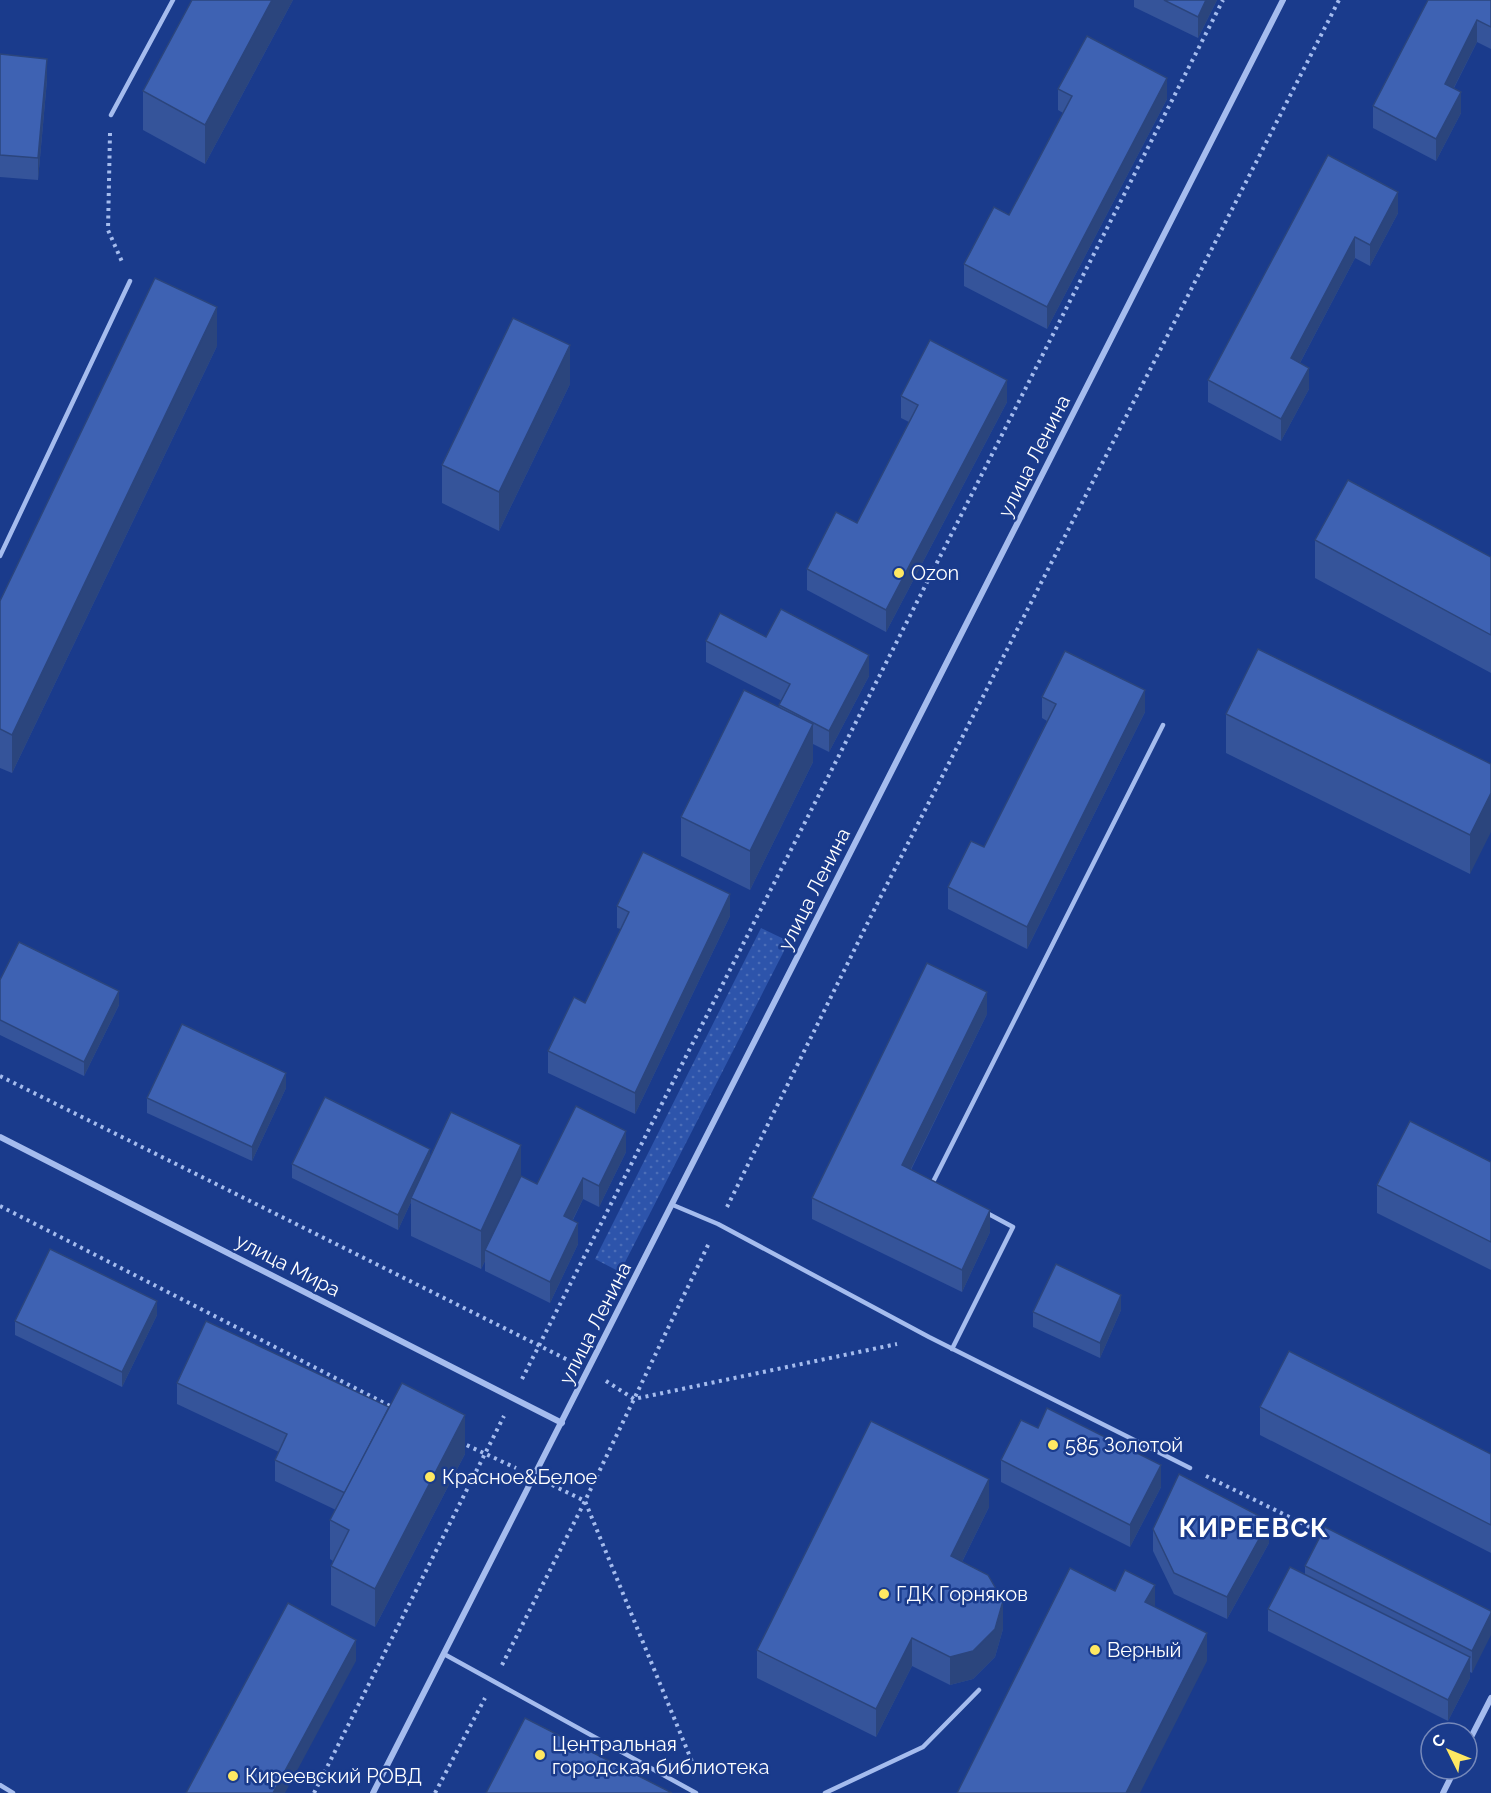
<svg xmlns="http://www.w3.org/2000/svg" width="1491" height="1793" viewBox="0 0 1491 1793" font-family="Raleway,sans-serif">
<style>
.grass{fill:url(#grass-dots)}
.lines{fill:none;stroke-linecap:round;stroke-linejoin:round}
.path{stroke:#a5bcee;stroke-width:4;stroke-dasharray:3 4.5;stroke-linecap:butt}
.service{stroke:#a5bcee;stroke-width:4.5}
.minor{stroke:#a5bcee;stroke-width:6}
.wall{fill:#35549a}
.shaded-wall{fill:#2b457d}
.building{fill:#3e62b3;stroke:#2b457d;stroke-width:1.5}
.poi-dot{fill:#ffe862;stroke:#1a3b8c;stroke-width:2}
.labels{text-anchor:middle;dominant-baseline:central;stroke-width:5;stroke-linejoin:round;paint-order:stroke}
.street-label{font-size:20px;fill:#fff;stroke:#1a3b8c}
.poi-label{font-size:20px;fill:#fff;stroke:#1a3b8c;text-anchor:start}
.district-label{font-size:26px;font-weight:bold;letter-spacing:1.5px;fill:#fff;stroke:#1a3b8c}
</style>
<defs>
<pattern id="grass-dots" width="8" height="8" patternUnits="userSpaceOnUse" patternTransform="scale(1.5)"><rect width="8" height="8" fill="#2d54ab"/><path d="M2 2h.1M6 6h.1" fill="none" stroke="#4c6eb8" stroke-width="1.8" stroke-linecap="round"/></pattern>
</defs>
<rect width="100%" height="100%" fill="#1a3b8c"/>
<path class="grass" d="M761 928 788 941 783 953 620 1272 595 1259Z"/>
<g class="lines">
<g class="path">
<path d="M110 133 108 230 123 264"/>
<path d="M0 1076 568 1360"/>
<path d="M0 1206 392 1407"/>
<path d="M727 1207 879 900 1339 0"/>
<path d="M522 1379 1223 0"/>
<path d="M606 1381 634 1399 897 1344"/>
<path d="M460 1442 516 1468"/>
<path d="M1206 1476 1326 1535"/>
<path d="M552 1485 585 1501 695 1769"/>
<path d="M502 1665 585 1501 709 1243"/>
<path d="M314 1793 504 1416"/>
<path d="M435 1793 485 1698"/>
</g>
<g class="service">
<path d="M111 115 173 0"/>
<path d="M0 556 130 281"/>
<path d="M932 1184 1163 725"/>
<path d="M673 1205 718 1224 929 1337 1190 1468"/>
<path d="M952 1349 1013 1227 985 1212"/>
<path d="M444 1654 696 1793"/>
<path d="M0 1785 13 1793"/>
<path d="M825 1793 923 1747 979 1690"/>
</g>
<g class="minor">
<path d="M0 1137 562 1423"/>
<path d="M1467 1745 1491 1698"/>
<path d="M373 1793 1283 0"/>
<path d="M1443 1793 1455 1769"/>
</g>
</g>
<g class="wall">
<path d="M192 0H293L205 164 143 130V91Z"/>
<path d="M1134 0H1217L1198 38 1134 7Z"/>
<path d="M1491 0V49L1477 42 1454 88 1461 113 1436 161 1373 128V106Z"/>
<path d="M0 54 47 80 38 180 0 177Z"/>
<path d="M1058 89 1167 99 1047 329 964 286V264L1009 215 1063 113 1058 110Z"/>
<path d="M1328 155 1398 213 1370 266 1355 258 1300 363 1309 389 1281 441 1208 402V380Z"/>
<path d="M217 346 12 773 0 768V601Z"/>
<path d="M570 384 499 531 442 503V465Z"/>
<path d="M901 396 1007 402 886 632 807 590V569L857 523 909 422 901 418Z"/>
<path d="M1315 540 1491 557V673L1315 578Z"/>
<path d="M766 637 869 676 829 752 813 744V762L750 890 681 856V817L779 707 782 701 706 662V641Z"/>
<path d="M1042 697 1145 712 1027 949 948 909V887L984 847 1047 721 1042 718Z"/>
<path d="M1226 714 1491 764 1470 874 1226 753Z"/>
<path d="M617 906 730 916 635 1114 548 1073V1051L585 1003 621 929 617 928Z"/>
<path d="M0 980 119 1005 84 1076 0 1035Z"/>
<path d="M987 1014 911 1170 990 1232 962 1292 812 1219V1198Z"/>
<path d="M286 1088 252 1161 147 1113V1098Z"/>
<path d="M626 1152 599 1207 583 1199 573 1220 578 1244 550 1303 485 1271V1261L481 1269 411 1236V1202L398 1230 292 1178V1164L430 1157 521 1177 537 1184Z"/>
<path d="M1491 1162V1270L1377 1213V1185Z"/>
<path d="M1121 1310 1100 1358 1033 1327V1312Z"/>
<path d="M157 1315 122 1387 15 1335V1321Z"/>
<path d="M177 1383 465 1454 375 1627 331 1605V1566L333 1561 330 1559V1520L336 1510 275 1481V1460L279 1452 177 1404Z"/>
<path d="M1260 1407 1491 1454V1553L1260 1435Z"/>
<path d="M1001 1460 1161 1487 1130 1547 1001 1482Z"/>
<path d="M989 1507 962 1562 1003 1629 995 1657 973 1679 950 1685 912 1666 876 1737 757 1678V1650Z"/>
<path d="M1153 1529 1269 1543 1227 1619 1174 1594 1153 1551Z"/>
<path d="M1305 1566 1491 1611 1472 1673 1470 1672V1678L1448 1721 1268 1631V1609L1305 1575Z"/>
</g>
<g class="shaded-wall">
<path d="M272 0H293L205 164V125Z"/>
<path d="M1206 0H1217L1198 38V17Z"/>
<path d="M1477 20V42L1445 105V84Z"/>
<path d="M47 59V80L38 180V158Z"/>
<path d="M1167 78V99L1047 329V307Z"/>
<path d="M1461 92V113L1436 161V139Z"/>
<path d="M1398 192V213L1370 266V245Z"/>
<path d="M1355 237V258L1291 380V358Z"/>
<path d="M217 307V346L12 773V735Z"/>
<path d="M570 345V384L499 531V492Z"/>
<path d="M1309 368V389L1281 441V419Z"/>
<path d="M1007 380V402L886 632V610Z"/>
<path d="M869 655V676L829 752V731Z"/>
<path d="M1145 690V712L1027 949V927Z"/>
<path d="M813 724V762L750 890V851Z"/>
<path d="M1491 793V832L1470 874V835Z"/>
<path d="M730 894V916L635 1114V1093Z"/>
<path d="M119 991V1005L84 1076V1062Z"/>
<path d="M987 992V1014L902 1187V1165Z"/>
<path d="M286 1073V1088L252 1161V1147Z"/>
<path d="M626 1131V1152L599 1207V1186Z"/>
<path d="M521 1145V1184L485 1250V1261L481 1269V1231Z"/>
<path d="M430 1149V1164L411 1198V1202L398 1230V1215Z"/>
<path d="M583 1178V1199L564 1237V1216Z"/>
<path d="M990 1210V1232L962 1292V1270Z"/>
<path d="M578 1223V1244L550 1303V1282Z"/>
<path d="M1121 1295V1310L1100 1358V1343Z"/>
<path d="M157 1301V1315L122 1387V1372Z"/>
<path d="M465 1415V1454L375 1627V1589Z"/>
<path d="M1161 1465V1487L1130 1547V1525Z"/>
<path d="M989 1479V1507L951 1584V1556Z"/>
<path d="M1269 1521V1543L1227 1619V1597Z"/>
<path d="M1155 1585V1613L1145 1602Z"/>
<path d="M1003 1601V1629L995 1657 973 1679 950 1685V1657Z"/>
<path d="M1491 1613V1635L1472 1673V1651Z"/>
<path d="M1207 1633V1661L1140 1793H1126Z"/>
<path d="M912 1638V1666L876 1737V1709Z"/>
<path d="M356 1640V1661L285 1793H273Z"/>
<path d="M1470 1657V1678L1448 1721V1700Z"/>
</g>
<g class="building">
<path d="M192 0H272L205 125 143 91Z"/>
<path d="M1164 0H1206L1198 17Z"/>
<path d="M1428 0H1491V27L1477 20 1445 84 1461 92 1436 139 1373 106Z"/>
<path d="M1087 36 1167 78 1047 307 964 264 994 207 1009 215 1072 96 1058 89Z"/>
<path d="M0 54 47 59 38 158 0 155Z"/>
<path d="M1328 155 1398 192 1370 245 1355 237 1291 358 1309 368 1281 419 1208 380Z"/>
<path d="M155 278 217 307 12 735 0 729V601Z"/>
<path d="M513 318 570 345 499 492 442 465Z"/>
<path d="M930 340 1007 380 886 610 807 569 836 512 857 523 918 405 901 396Z"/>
<path d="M1348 480 1491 557V635L1315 540Z"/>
<path d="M781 609 869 655 829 731 779 705 790 684 706 641 720 613 766 637Z"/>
<path d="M1258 649 1491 764V793L1470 835 1226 714Z"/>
<path d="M1065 651 1145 690 1027 927 948 887 971 841 984 847 1056 704 1042 697Z"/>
<path d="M744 690 813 724 750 851 681 817Z"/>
<path d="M643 852 730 894 635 1093 548 1051 574 997 585 1003 629 912 617 906Z"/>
<path d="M19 942 119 991 84 1062 0 1020V980Z"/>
<path d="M927 963 987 992 902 1165 990 1210 962 1270 812 1198Z"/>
<path d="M182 1024 286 1073 252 1147 147 1098Z"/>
<path d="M325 1097 430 1149 398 1215 292 1164Z"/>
<path d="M576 1106 626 1131 599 1186 583 1178 564 1216 578 1223 550 1282 485 1250 521 1176 537 1184Z"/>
<path d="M451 1112 521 1145 481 1231 411 1198Z"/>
<path d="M1410 1121 1491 1162V1242L1377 1185Z"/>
<path d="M50 1249 157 1301 122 1372 15 1321Z"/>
<path d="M1056 1264 1121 1295 1100 1343 1033 1312Z"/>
<path d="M206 1321 389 1407 345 1493 275 1460 287 1434 177 1383Z"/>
<path d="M1289 1351 1491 1454V1525L1260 1407Z"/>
<path d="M402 1383 465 1415 375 1589 331 1566 349 1530 330 1520Z"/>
<path d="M1047 1408 1161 1465 1130 1525 1001 1460 1021 1420 1038 1428Z"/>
<path d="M871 1421 989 1479 951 1556 988 1575 1003 1601 995 1629 973 1651 950 1657 912 1638 876 1709 757 1650Z"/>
<path d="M1179 1474 1269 1521 1227 1597 1174 1573 1153 1529Z"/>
<path d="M1325 1527 1491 1611V1613L1472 1651 1305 1566Z"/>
<path d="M1290 1567 1470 1657 1448 1700 1268 1609Z"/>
<path d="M1070 1568 1115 1591 1125 1570 1155 1585 1145 1602 1207 1633 1126 1793H957Z"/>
<path d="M288 1603 356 1640 273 1793H186Z"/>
<path d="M525 1718 672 1793H486Z"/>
</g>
<g class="poi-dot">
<circle cx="899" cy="573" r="6"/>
<circle cx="1053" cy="1445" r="6"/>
<circle cx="430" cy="1477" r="6"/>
<circle cx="884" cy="1594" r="6"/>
<circle cx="1095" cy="1650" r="6"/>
<circle cx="540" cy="1755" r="6"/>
<circle cx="233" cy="1776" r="6"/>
</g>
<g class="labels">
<g class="street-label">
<text transform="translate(1034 456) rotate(-63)">улица Ленина</text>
<text transform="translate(814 889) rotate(-63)">улица Ленина</text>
<text transform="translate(288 1265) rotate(27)">улица Мира</text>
<text transform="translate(595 1323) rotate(-63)">улица Ленина</text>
</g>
<g class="poi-label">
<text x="911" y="573">Ozon</text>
<text x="1065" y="1445">585 Золотой</text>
<text x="442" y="1477">Красное&amp;Белое</text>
<text x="896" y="1594">ГДК Горняков</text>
<text x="1107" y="1650">Верный</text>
<text x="552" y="1744">Центральная<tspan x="552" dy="23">городская библиотека</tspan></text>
<text x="245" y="1776">Киреевский РОВД</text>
</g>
<g class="district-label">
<text x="1254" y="1528">КИРЕЕВСК</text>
</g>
</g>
<g transform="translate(1449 1751) rotate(313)"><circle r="28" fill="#1a3b8c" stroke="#7689ba" stroke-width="1.5"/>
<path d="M0-4.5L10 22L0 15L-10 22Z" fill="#ffe862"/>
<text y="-9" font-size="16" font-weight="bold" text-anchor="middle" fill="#ffffff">С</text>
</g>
</svg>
